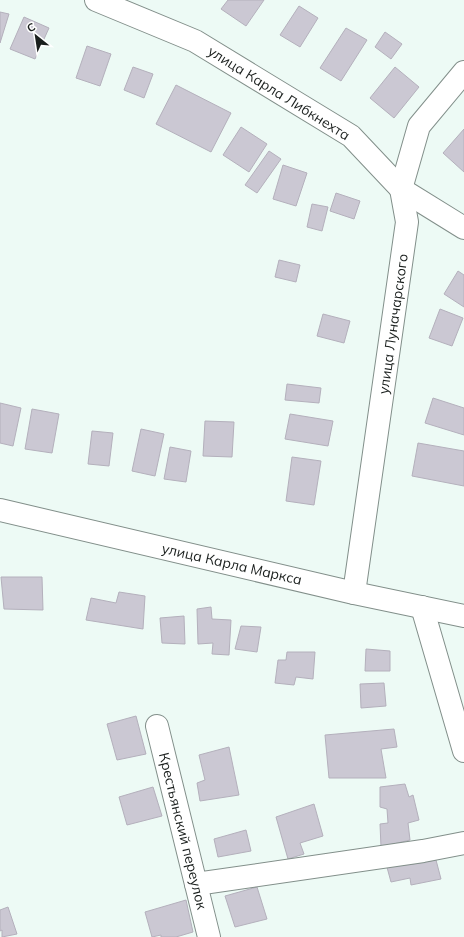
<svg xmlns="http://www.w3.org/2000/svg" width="464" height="937" viewBox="0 0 464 937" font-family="Mulish,sans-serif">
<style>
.building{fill:#cbc8d3;stroke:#b4b0bc}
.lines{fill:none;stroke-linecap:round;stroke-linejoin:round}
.minor-casing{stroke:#828f8a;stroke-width:24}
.major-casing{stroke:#828f8a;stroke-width:24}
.minor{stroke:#fff;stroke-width:22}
.major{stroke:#fff;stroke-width:22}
.labels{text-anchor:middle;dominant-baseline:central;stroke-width:3;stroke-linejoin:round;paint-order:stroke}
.street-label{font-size:14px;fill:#1a1f1d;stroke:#fff}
</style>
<rect width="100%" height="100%" fill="#edfaf5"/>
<g class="building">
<path d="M228 0H264L246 26 221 9Z"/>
<path d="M299 6 318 18 300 47 280 35Z"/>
<path d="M0 12 9 14 0 43Z"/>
<path d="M24 17 49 28 35 59 10 49Z"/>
<path d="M346 28 367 40 341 81 320 68Z"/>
<path d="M385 32 402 44 391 59 375 47Z"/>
<path d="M87 46 111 54 100 86 76 78Z"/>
<path d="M133 67 153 74 144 98 124 90Z"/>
<path d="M395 67 419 87 394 118 370 98Z"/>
<path d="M176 85 231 113 211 152 156 124Z"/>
<path d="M241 127 267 144 249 172 223 155Z"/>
<path d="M464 129V172L443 153Z"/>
<path d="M269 151 281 159 257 193 245 185Z"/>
<path d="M283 165 307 173 296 206 273 199Z"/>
<path d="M336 193 360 201 354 219 330 211Z"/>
<path d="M312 204 328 207 322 231 307 227Z"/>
<path d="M279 260 300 265 296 282 275 277Z"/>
<path d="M458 271 464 275V307L444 294Z"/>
<path d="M440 309 463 318 452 346 429 338Z"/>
<path d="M323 314 350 321 344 343 317 336Z"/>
<path d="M287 384 321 388 319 403 285 400Z"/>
<path d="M433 398 464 408V435L425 423Z"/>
<path d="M0 403 21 408 13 446 0 443Z"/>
<path d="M32 409 59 414 52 453 25 449Z"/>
<path d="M290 414 333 421 328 446 285 439Z"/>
<path d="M205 421 234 422 232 457 203 456Z"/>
<path d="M141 429 164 434 155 476 132 471Z"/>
<path d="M92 431 113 433 109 466 88 464Z"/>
<path d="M418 443 464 451V486L412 476Z"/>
<path d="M170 447 191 451 186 482 164 479Z"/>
<path d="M292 457 321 461 314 505 286 501Z"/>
<path d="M1 577H42L43 610 4 609Z"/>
<path d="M119 592 145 596 143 629 86 620 91 598 116 603Z"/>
<path d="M211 607 212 619 231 620 229 655 212 654 213 643 198 644 197 609Z"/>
<path d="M184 616 185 644 162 643 160 618Z"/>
<path d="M241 626 261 627 257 652 235 649Z"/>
<path d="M366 649 390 651V671H365Z"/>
<path d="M287 652H315L313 679 296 677 294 685 275 683 278 660H286Z"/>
<path d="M384 683 386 706 361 708 360 684Z"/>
<path d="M136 716 146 754 117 760 107 724Z"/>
<path d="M394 729 397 747 381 749 386 778H329L325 735Z"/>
<path d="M229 747 239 795 200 801 197 783 205 780 199 755Z"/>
<path d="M405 784 409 797 413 795 419 820 408 823 410 840 381 847 380 824 388 823 387 809 380 807V787Z"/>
<path d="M153 787 162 816 127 825 119 797Z"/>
<path d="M314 804 323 836 300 843 304 854 288 859 276 817Z"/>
<path d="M246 830 251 851 218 857 214 839Z"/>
<path d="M409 857 412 864 436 860 441 879 411 885 410 878 391 882 385 860Z"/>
<path d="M257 887 267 919 235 927 225 896Z"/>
<path d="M186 900 193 932 176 937H161V935L152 937 145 912Z"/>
<path d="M8 907 17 934 2 937V930L0 931V910Z"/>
</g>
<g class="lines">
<defs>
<g id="minor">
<path d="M96 0 195 41 351 136 401 189 464 228"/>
<path d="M354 593 407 222 401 189 419 126 464 72"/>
<path d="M422 607 464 751"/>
<path d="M157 726 209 937"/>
<path d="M196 884 423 851 464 843"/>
</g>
<path id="major" d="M0 510 354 593 464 616"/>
</defs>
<use href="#minor" class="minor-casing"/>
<use href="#major" class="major-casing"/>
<use href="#minor" class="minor"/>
<use href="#major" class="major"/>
</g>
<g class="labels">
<g class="street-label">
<text transform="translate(279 93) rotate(32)">улица Карла Либкнехта</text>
<text transform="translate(393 324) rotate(-82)">улица Луначарского</text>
<text transform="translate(232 564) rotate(13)">улица Карла Маркса</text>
<text transform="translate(183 831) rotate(76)">Крестьянский переулок</text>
</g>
</g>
<g transform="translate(36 36) rotate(330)" stroke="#ffffff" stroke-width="3" paint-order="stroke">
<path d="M0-3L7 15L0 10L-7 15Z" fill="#1a1f1d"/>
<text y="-6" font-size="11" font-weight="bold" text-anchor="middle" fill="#1a1f1d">С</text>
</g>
</svg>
